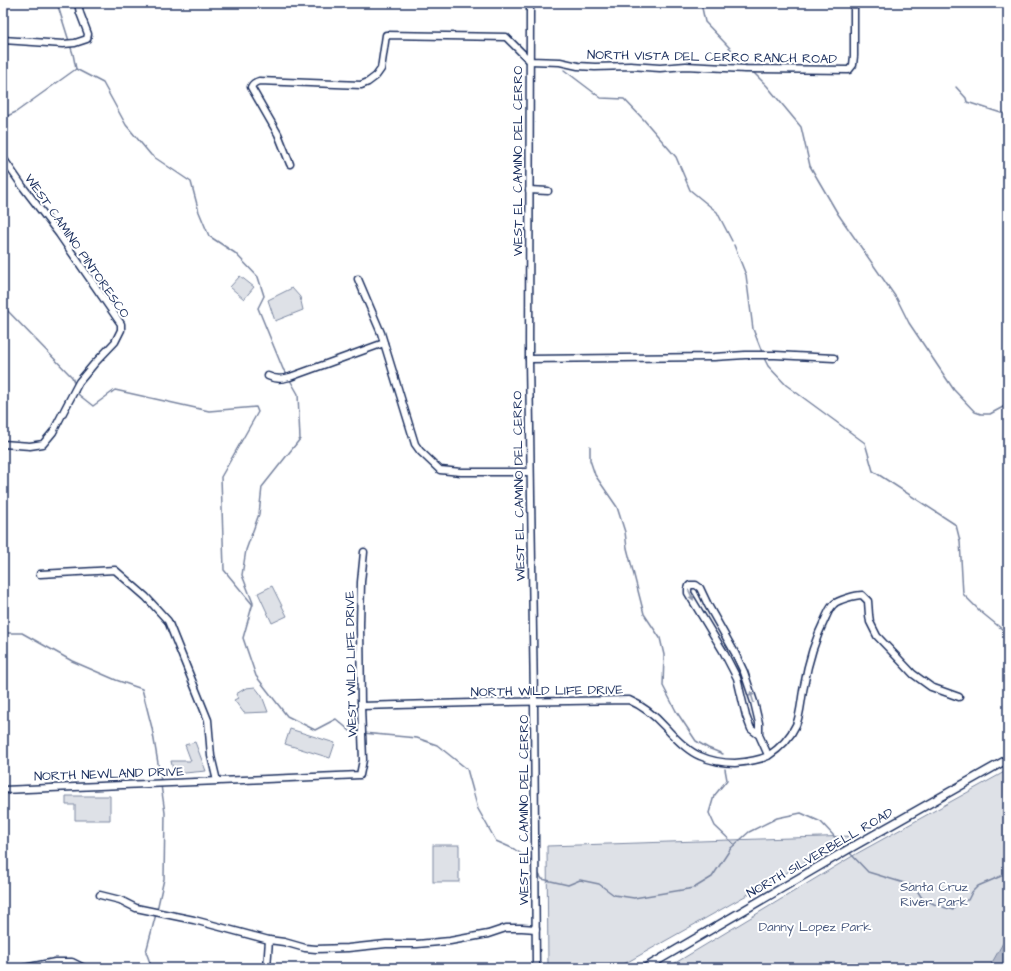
<svg xmlns="http://www.w3.org/2000/svg" width="1011" height="971" viewBox="0 0 1011 971" font-family="'Architects Daughter',sans-serif">
<style>
.green{fill:#dee1e7;stroke:#7c88a2}
.water{fill:#b5bbca;stroke:#77839f}
.lines{fill:none;stroke-linecap:round;stroke-linejoin:round}
.stream{stroke:#77839f;stroke-width:1.5}
.minor-casing{stroke:#1b2f5e;stroke-width:9}
.major-casing{stroke:#1b2f5e;stroke-width:10}
.minor{stroke:#fff;stroke-width:6}
.major{stroke:#fff;stroke-width:7}
.oneway{fill:#8d97ae}
.labels{text-anchor:middle;dominant-baseline:central;stroke-width:4;stroke-linejoin:round;paint-order:stroke}
.street-label{font-size:13px;fill:#1b2f5e;stroke:#fff}
.park-label{font-size:13px;fill:#4c5c80;stroke:#fff}
</style>
<rect width="100%" height="100%" fill="#fff"/>
<filter id="ink" filterUnits="userSpaceOnUse"><feTurbulence type="fractalNoise" baseFrequency=".025" numOctaves="2"/><feDisplacementMap in="SourceGraphic" scale="8" xChannelSelector="R" yChannelSelector="G"/><feConvolveMatrix kernelMatrix="1 2 1 2 8 2 1 2 1" color-interpolation-filters="sRGB"/></filter>
<g filter="url(#ink)">
<g class="green">
<path d="M240 276 254 287 244 299 230 287Z"/>
<path d="M292 288 300 297 303 310 275 321 268 300Z"/>
<path d="M272 586 287 616 272 623 258 593Z"/>
<path d="M255 687 262 696 268 712 244 713 234 700 238 698 236 694 246 688Z"/>
<path d="M290 729 335 743 330 758 285 744Z"/>
<path d="M195 742 206 771 174 774 171 761H191L185 745Z"/>
<path d="M1008 770V968H667L856 854Z"/>
<path d="M66 796H110V820H75V805H66Z"/>
<path d="M852 836 617 968H548L547 846Z"/>
<rect x="433" y="845" width="26" height="37"/>
</g>
<path class="water" d="M1008 934V968H989Z"/>
<g class="lines">
<g class="stream">
<path d="M57 3 69 41"/>
<path d="M701 3 705 22 748 67"/>
<path d="M70 45 73 54 76 69 103 83 126 125 151 155 191 182 199 212 209 236 235 253 258 277 264 296 258 308 283 369 288 376"/>
<path d="M564 70 601 98 624 99 644 120 676 157 690 190 717 212 732 241"/>
<path d="M752 71 767 86 801 127 810 166 838 214 897 299 909 323 954 390 975 412 981 414H990L1003 407 1008 405"/>
<path d="M956 87 966 98 967 102 1001 113 1008 114"/>
<path d="M3 118 16 112 76 69"/>
<path d="M734 245 746 275 753 329 762 352"/>
<path d="M3 306 72 377 75 385"/>
<path d="M764 358 768 366 786 385 865 443 873 471 956 525 960 541 963 594 981 612 1008 634"/>
<path d="M290 380 298 394 300 439 262 487 259 514 246 550 242 575 253 603 243 638 256 676 287 716 315 730 336 719 350 731 359 732"/>
<path d="M77 390 79 395 93 406 115 390 209 411 256 407 258 412 221 477 224 570 253 605"/>
<path d="M590 446V460L595 475 617 507 625 532 627 548 644 614 660 638 664 655 663 686 676 711 696 741 708 748 723 754"/>
<path d="M3 633H22L72 661 116 680 142 689 152 728 161 781"/>
<path d="M363 733 417 738 437 745 467 769 478 809 496 841 514 849 529 859 532 864"/>
<path d="M725 769 727 780 714 796 709 813 715 826 735 845"/>
<path d="M849 852 868 872 914 886 922 898 938 906"/>
<path d="M538 873 542 879 568 885 580 880 599 884 614 895 634 898 694 888 712 877 731 848 749 832 777 818 801 813 821 822 846 849"/>
<path d="M943 907 953 910 956 901 968 900 972 892 978 886 1006 874 1008 869"/>
<path d="M157 910 164 879 165 813 161 785"/>
<path d="M152 968 146 952 156 914"/>
</g>
<defs>
<g id="minor">
<path d="M530 3 529 359 534 701 536 968"/>
<path d="M3 40 63 44 75 43 87 39 88 34 80 13 78 3"/>
<path d="M3 158 23 187 59 234 121 324V330L115 342 94 364 79 382 69 401 53 432 43 444 30 446 3 444"/>
<path d="M290 164 278 134 251 87C253 83 255 82 259 81L361 85 368 82 376 76 381 69 386 35 506 37 530 61 560 62 578 66 595 67 630 66 660 68 686 66 745 69 849 70 853 65 854 56V6L856 3"/>
<path d="M529 190 548 191"/>
<path d="M358 279 381 333 415 444 420 451 440 470 461 472H530"/>
<path d="M529 359 714 357 745 355H775L834 358"/>
<path d="M268 376C276 380 282 379 290 377L384 343"/>
<path d="M40 574 115 570 146 597 168 621 208 720 211 756 217 781"/>
<path d="M361 706 508 702 629 700C643 706 655 716 665 727 674 737 687 751 700 756 711 761 723 763 735 763 747 762 757 761 768 756 780 748 790 738 796 725 801 713 801 699 804 686 808 662 815 639 826 617 828 613 830 607 834 604 838 600 856 595 862 595L868 601 869 615 870 622 877 636 897 657 913 674 931 687 959 697"/>
<path d="M759 735V723L754 702 744 672 735 653 708 605 700 588 696 585H690L689 586 688 589V593L723 651 737 678 746 716 751 729 759 735 768 755"/>
<path d="M3 790 360 775 363 760 361 706 360 625 361 582 364 552"/>
<path d="M100 895 120 900 136 908 194 920 269 940 284 942 305 948 316 949 348 948 386 944H417L450 941 488 934 506 928H522L536 929"/>
<path d="M24 968 55 962H72L84 968"/>
<path d="M267 968 269 940"/>
</g>
<path id="major" d="M645 968 847 850 1008 759"/>
</defs>
<use href="#minor" class="minor-casing"/>
<use href="#major" class="major-casing"/>
<use href="#minor" class="minor"/>
<use href="#major" class="major"/>
</g>
<defs><path id="oneway-solid" d="M-6-.8H1V-3.2L6.5 0L1 3.2V.8H-6Z"/></defs>
<g class="oneway">
<use href="#oneway-solid" transform="translate(691 595) rotate(65)"/>
<use href="#oneway-solid" transform="translate(752 697) rotate(-107)"/>
</g>
</g>
<g class="labels">
<g class="street-label">
<text transform="translate(712 57) rotate(1)">NORTH VISTA DEL CERRO RANCH ROAD</text>
<text transform="translate(518 161) rotate(-90)">WEST EL CAMINO DEL CERRO</text>
<text transform="translate(77 246) rotate(55)">WEST CAMINO PINTORESCO</text>
<text transform="translate(519 486) rotate(-91)">WEST EL CAMINO DEL CERRO</text>
<text transform="translate(351 664) rotate(-91)">WEST WILD LIFE DRIVE</text>
<text transform="translate(547 691) rotate(-1)">NORTH WILD LIFE DRIVE</text>
<text transform="translate(109 774) rotate(-2)">NORTH NEWLAND DRIVE</text>
<text transform="translate(524 810) rotate(-90)">WEST EL CAMINO DEL CERRO</text>
<text transform="translate(820 853) rotate(-30)">NORTH SILVERBELL ROAD</text>
</g>
<g class="park-label">
<text x="934" y="887">Santa Cruz<tspan x="934" dy="15">River Park</tspan></text>
<text x="815" y="927">Danny Lopez Park</text>
</g>
</g>
<rect width="1011" height="971" fill="none" stroke="#fff" stroke-width="16"/>
<rect x="8" y="8" width="995" height="955" fill="none" stroke="#1b2f5e" stroke-width="1.5" filter="url(#ink)"/>
</svg>
